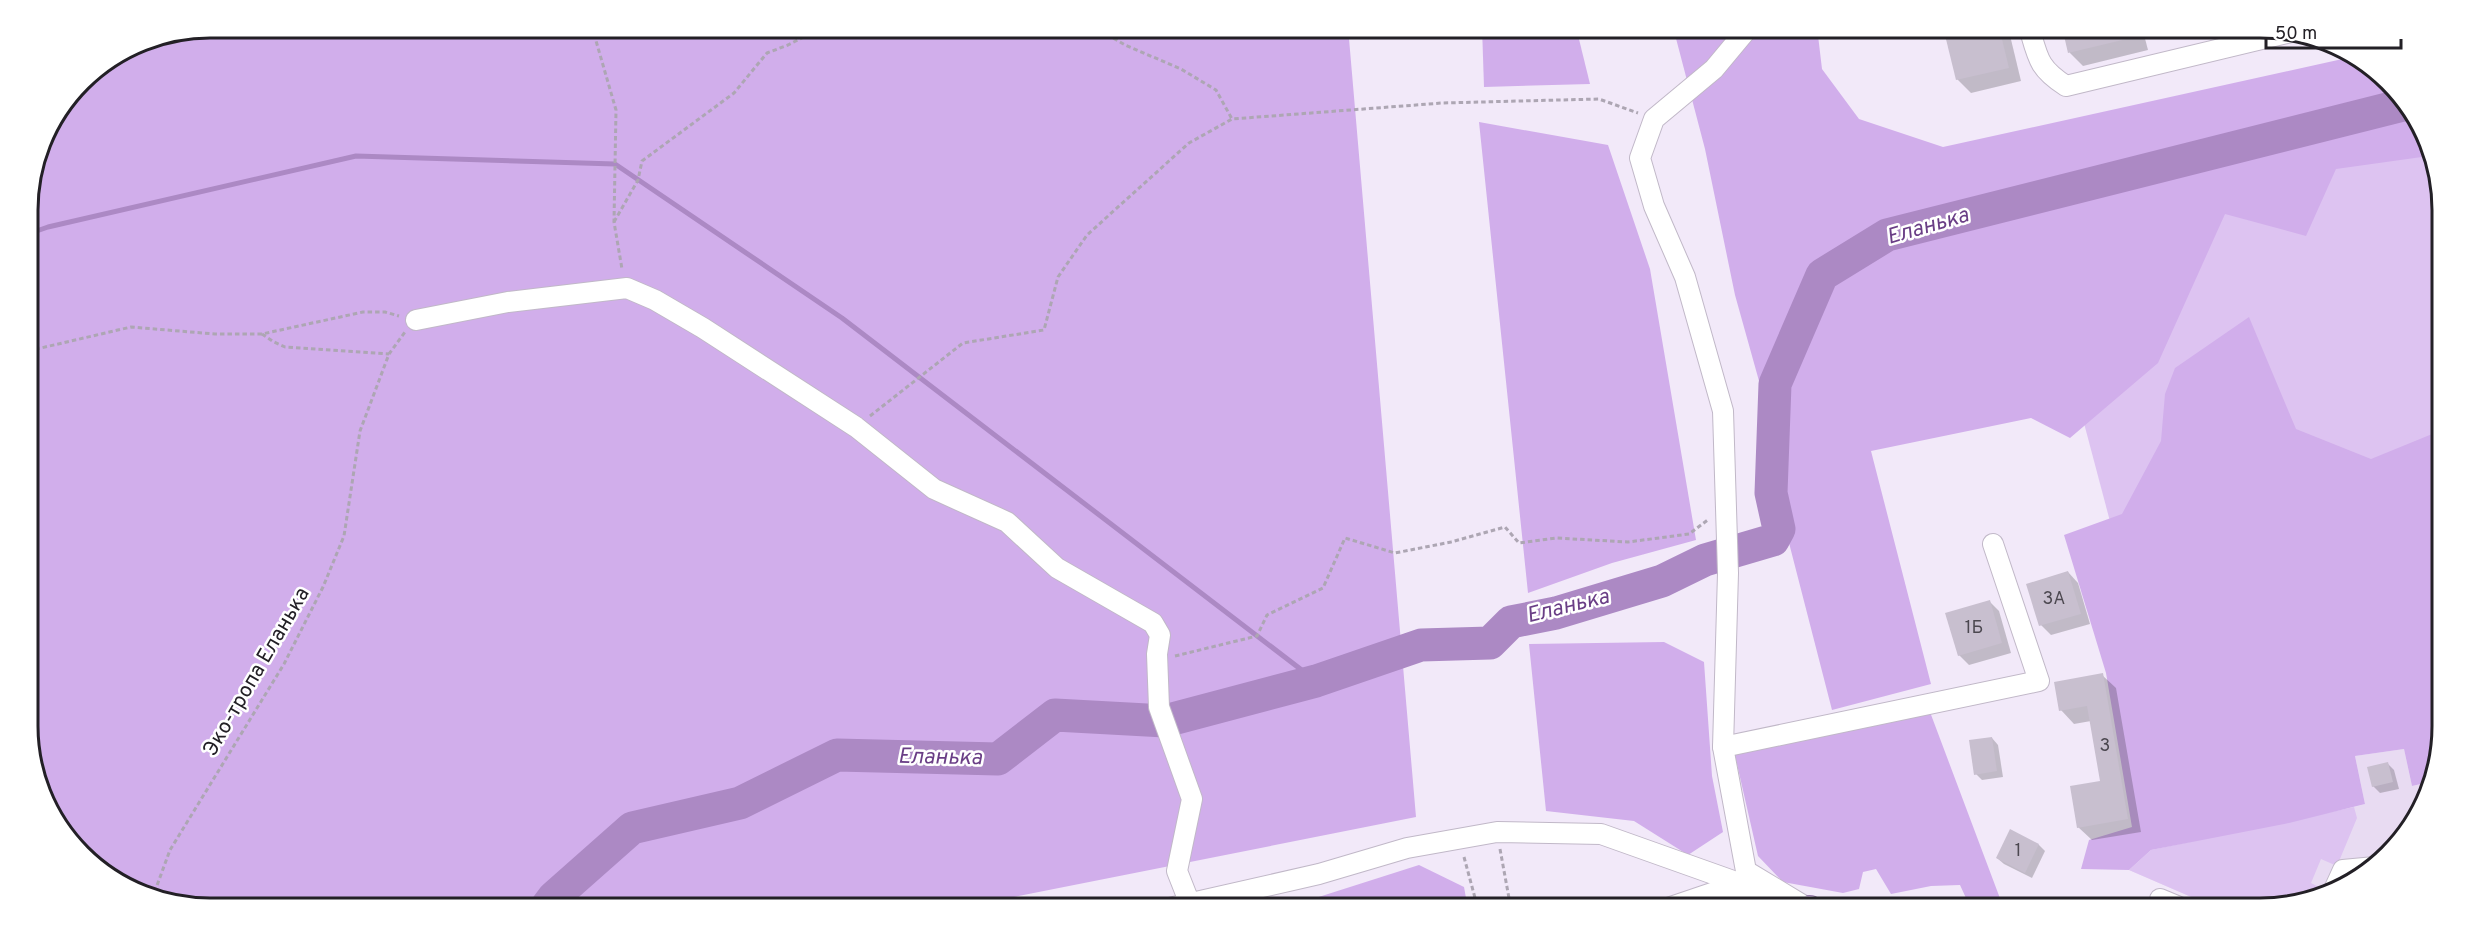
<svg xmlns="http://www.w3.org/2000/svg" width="2470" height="936" viewBox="0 0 2470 936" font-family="Overpass,sans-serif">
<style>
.built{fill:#e8dbf2}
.green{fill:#ddc3f1}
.forest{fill:#d1aeeb}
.shadow{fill:#0003}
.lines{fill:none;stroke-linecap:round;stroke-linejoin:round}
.stream{stroke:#ac89c4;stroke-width:5}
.river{stroke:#ac89c4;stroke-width:33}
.building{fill:#c8bfcf}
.minor-casing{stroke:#c1b8c8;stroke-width:22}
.major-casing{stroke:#967ba9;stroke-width:28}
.path{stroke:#ada6b3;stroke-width:3;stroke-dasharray:4.5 3;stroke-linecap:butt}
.minor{stroke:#fff;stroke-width:20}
.major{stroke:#e5cdf6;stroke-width:26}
.labels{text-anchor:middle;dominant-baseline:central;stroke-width:5;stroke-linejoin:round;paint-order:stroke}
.number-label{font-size:18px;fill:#4c4850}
.street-label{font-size:21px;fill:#232026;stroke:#fff}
.water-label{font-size:22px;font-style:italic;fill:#6a3e86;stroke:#fff}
.rim{fill:none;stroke:#232026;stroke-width:3}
</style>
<rect width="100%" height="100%" fill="#f2e9f9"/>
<path class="built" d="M2404 749 2412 786 2434 781 2405 837 2371 871 2319 899 2272 909H2219L2129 870 2365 804 2355 756Z"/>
<g class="green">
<path d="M2425 145 2441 186 2443 580 2142 642 2072 378 2084 205Z"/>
<path d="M2354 807 2357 818 2337 866 2321 859 2311 883 2325 890 2319 899 2272 909H2219L2129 870 2151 850Z"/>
</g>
<g class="forest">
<path d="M210 27H1348L1416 817 1009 898 977 909H210L151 899 72 847 30 762 27 197 46 129 89 73 140 41Z"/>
<path d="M1482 27H1576L1590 84 1484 87Z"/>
<path d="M1673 27H1817L1822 69 1859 119 1943 147 2356 56 2371 65 2405 98 2429 156 2336 169 2306 236 2225 214 2158 363 2070 438 2031 418 1871 451 1931 684 1832 710 1788 539 1778 449 1735 295 1705 149Z"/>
<path d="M1479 122 1608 145 1650 269 1696 540 1612 563 1528 593Z"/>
<path d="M2249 317 2296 429 2371 459 2442 430 2443 726 2434 781 2412 786 2404 749 2355 756 2365 804 2289 823 2151 850 2129 870 2081 869 2089 840 2132 827 2106 673 2064 535 2122 514 2161 441 2165 394 2175 368Z"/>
<path d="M1664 642 1704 662 1712 776 1723 832 1688 855 1634 821 1546 811 1529 644Z"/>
<path d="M1930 712 2004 909H1971L1960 885 1931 886 1891 894 1876 869 1863 872 1859 889 1843 893 1783 882 1758 856 1734 751Z"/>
<path d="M1419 865 1464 887 1468 909H1281Z"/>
</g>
<g class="shadow">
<path d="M1945 27H2008L2021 81 1971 93 1957 79Z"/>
<path d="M2063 27H2142L2148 50 2083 66 2070 53Z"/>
<path d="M2218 27H2238L2222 31Z"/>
<path d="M2068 572 2078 583 2090 624 2051 635 2041 625Z"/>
<path d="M1989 601 1999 611 2011 653 1969 665 1959 655Z"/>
<path d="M2102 675 2116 688 2141 832 2092 840 2078 827 2101 782 2091 721 2074 724 2061 710Z"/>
<path d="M1992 738 1998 745 2003 777 1982 780 1976 774Z"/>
<path d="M2388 764 2394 770 2399 789 2380 793 2373 786Z"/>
<path d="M2011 831 2039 845 2045 851 2032 878 2004 864 1997 858Z"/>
</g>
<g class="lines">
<path class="stream" d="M28 234 48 227 356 156 615 164 842 318 1316 681"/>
<path class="river" d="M545 909 554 897 632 828 740 803 837 755 998 759 1055 715 1165 721 1316 681 1421 645 1490 643 1511 622 1556 613 1662 581 1705 560 1773 540 1779 529 1771 493 1775 384 1822 275 1887 235 2407 104"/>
</g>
<g class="building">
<path d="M1943 27H1999L2009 68 1956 80Z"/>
<path d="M2062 27H2133L2135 37 2068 53Z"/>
<path d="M2068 571 2081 614 2039 626 2026 584Z"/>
<path d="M1990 600 2002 643 1958 656 1945 613Z"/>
<path d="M2103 673 2128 819 2077 828 2070 786 2100 781 2087 706 2059 711 2054 682Z"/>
<path d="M1992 737 1997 771 1974 775 1969 740Z"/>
<path d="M2388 762 2393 782 2372 787 2367 767Z"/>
<path d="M2010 829 2039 844 2025 873 1996 858Z"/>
<path d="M2042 897 2048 909H2020Z"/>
</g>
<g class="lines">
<defs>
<g id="minor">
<path d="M1749 27 1714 69 1654 119 1640 158 1654 206 1685 277 1723 411 1728 573 1723 747 1746 871 1809 909"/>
<path d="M2029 27C2038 58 2038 68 2066 86L2291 32"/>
<path d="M416 320 508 302 627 288 655 300 703 328 856 427 934 489 1007 522 1057 568 1153 623 1160 635 1157 654 1159 707 1192 799 1177 871 1190 904"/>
<path d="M1723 747 2039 681 1993 544"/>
<path d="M2333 892 2343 870 2375 867"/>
<path d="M2160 899 2184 909"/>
<path d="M1165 909 1319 874 1407 848 1497 832 1601 834 1767 893"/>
<path d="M1665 909 1727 888 1743 892"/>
</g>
<path id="major" d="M1809 909H1810"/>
</defs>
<use href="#minor" class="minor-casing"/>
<use href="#major" class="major-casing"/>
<g class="path">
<path d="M592 27 616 110 614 222 622 269"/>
<path d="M1094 27 1125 45 1181 69 1216 90 1232 119"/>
<path d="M614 222 638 180 642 161 734 93 767 53 788 45 823 27"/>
<path d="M262 334 274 342 285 347 389 354"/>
<path d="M28 351 131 327 215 334H262L363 312H385L399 316"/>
<path d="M870 416 963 343 1044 330 1058 277 1087 235 1189 143 1232 119 1442 103 1599 99 1638 113"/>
<path d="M1175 656 1257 636 1267 615 1323 588 1345 538 1395 553 1451 542 1505 527 1519 543 1556 538 1628 542 1689 534 1709 519"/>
<path d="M1500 849 1511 909"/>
<path d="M1464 857 1478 909"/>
<path d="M152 899 170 850 284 664 323 587 344 536 360 431 389 354 405 332"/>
<path d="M1477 899 1487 909"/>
</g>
<use href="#minor" class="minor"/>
<use href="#major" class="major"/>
</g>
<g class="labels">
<g class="number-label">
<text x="2054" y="599">3А</text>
<text x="1974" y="628">1Б</text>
<text x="2105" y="746">3</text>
<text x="2018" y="851">1</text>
</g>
<g class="street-label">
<text transform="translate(257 672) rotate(-60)">Эко-тропа Еланька</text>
</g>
<g class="water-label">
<text transform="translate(1928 227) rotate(-16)">Еланька</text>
<text transform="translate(1568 607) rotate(-14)">Еланька</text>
<text transform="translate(940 758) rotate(1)">Еланька</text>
</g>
</g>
<path d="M0 0H2470V936H0ZM210 38H2260A172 172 0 0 1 2432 210V726A172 172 0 0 1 2260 898H210A172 172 0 0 1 38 726V210A172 172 0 0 1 210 38Z" fill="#fff" fill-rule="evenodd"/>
<path class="rim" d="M210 38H2260A172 172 0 0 1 2432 210V726A172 172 0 0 1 2260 898H210A172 172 0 0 1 38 726V210A172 172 0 0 1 210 38Z"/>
<path d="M2266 39v9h135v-9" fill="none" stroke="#232026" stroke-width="3"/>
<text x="2275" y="39" font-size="18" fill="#232026" stroke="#ffffff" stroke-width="4.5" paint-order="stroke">50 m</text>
</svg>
